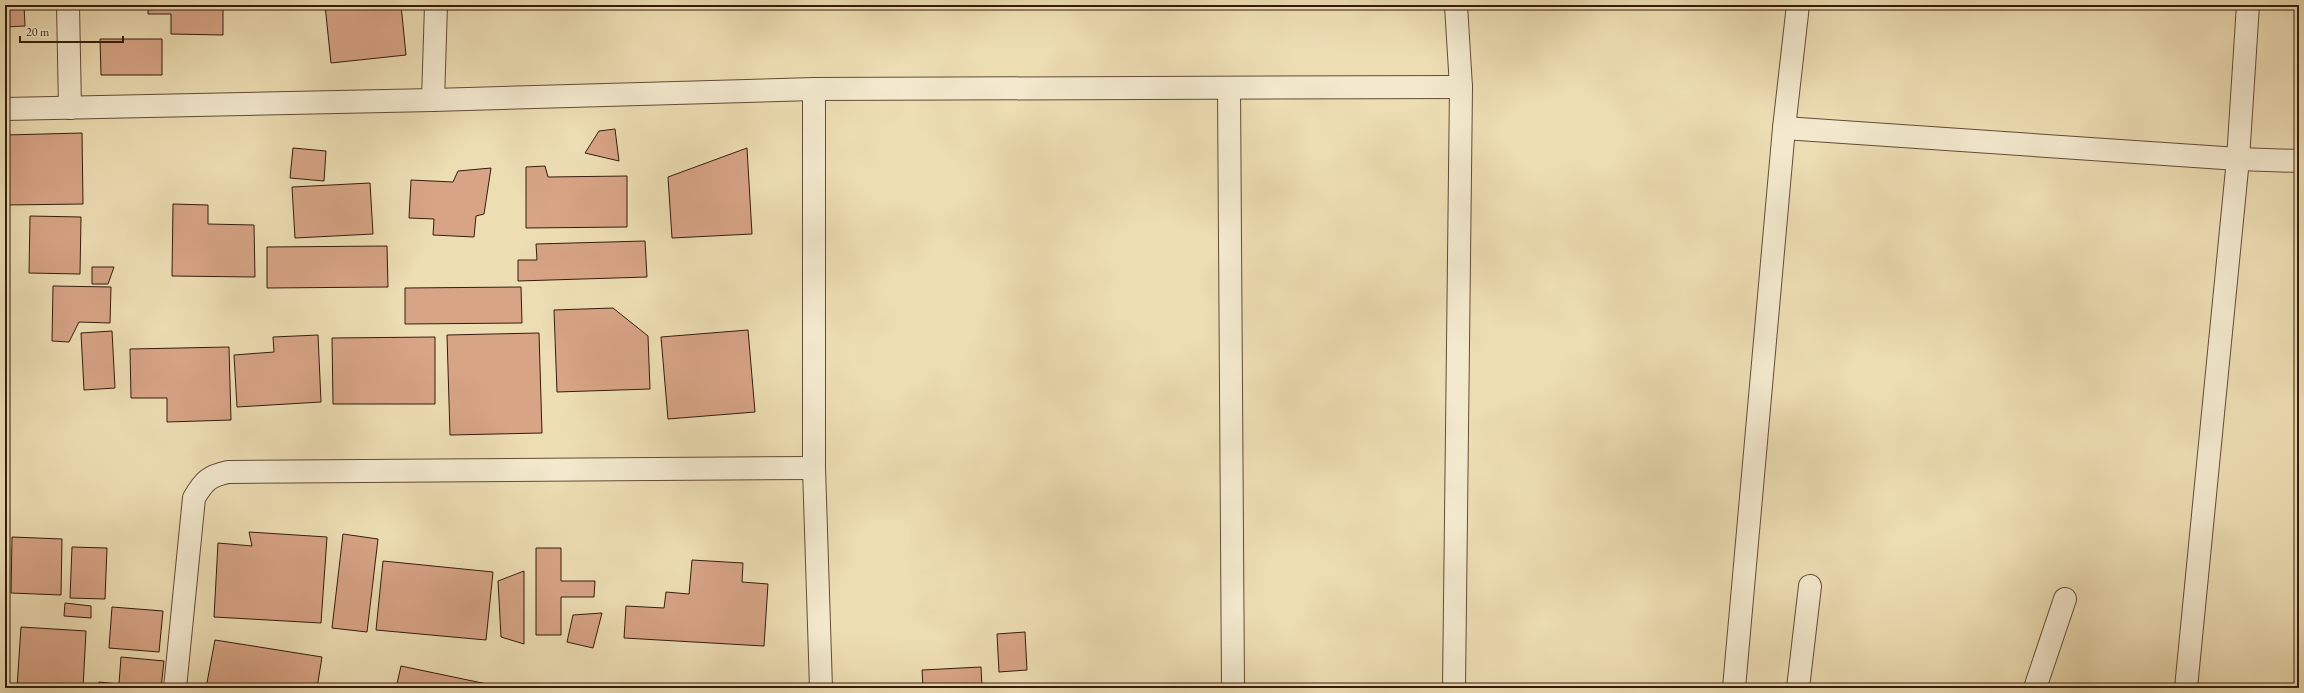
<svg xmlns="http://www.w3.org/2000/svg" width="2304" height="693" viewBox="0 0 2304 693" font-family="'EB Garamond',serif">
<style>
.building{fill:#d7a486;stroke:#351c0b}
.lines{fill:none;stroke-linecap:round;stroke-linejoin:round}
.minor-casing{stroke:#634c35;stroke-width:24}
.minor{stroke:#f3e9ce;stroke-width:22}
</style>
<rect width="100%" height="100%" fill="#edddb3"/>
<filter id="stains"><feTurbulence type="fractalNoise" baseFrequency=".005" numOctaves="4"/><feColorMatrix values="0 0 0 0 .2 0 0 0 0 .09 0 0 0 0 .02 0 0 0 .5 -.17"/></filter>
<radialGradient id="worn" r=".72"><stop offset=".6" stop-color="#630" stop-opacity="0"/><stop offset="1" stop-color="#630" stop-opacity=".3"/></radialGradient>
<g class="building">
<path d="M5 5H24L25 26 5 27Z"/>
<path d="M148 5H223V35L171 34V14H148Z"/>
<path d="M325 5H401L406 55 331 63Z"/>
<path d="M100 39H162V75H101Z"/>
<path d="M615 129 619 161 585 153 599 131Z"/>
<path d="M82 133 83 204 5 205V135Z"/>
<path d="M293 148 326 151 324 181 290 178Z"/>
<path d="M747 148 752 234 672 238 668 177Z"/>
<path d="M545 166 548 177 627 176V227L526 228V167Z"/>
<path d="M491 168 484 214 476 216 474 237 433 235 434 219 409 218 411 180 453 182 458 171Z"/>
<path d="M370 183 373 234 295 238 292 187Z"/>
<path d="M173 204 208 205V224L254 225 255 277 172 276Z"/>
<path d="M30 216 81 217 80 274 29 273Z"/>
<path d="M645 241 647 277 518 281V260H537L536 244Z"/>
<path d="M387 246 388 287 267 288V247Z"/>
<path d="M92 267H114L108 284H92Z"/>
<path d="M53 286 111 287 110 323 79 322 69 342 52 341Z"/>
<path d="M521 287 522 323 405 324V288Z"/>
<path d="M613 308 648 336 650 389 557 392 554 310Z"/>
<path d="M748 330 755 412 668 419 661 337Z"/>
<path d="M112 331 115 388 84 390 81 333Z"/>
<path d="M539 333 542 433 450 435 447 335Z"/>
<path d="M318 335 321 402 237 407 234 355 274 352 273 337Z"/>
<path d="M435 337V404H333L332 338Z"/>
<path d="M229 347 231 420 167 422V398H131L130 349Z"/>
<path d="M249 532 327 537 321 623 214 617 218 543 252 546Z"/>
<path d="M343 534 378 539 367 632 332 628Z"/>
<path d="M12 537 62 539 61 595 11 593Z"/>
<path d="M72 547 107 548 105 599 70 598Z"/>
<path d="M536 548H561V581H595L594 597H561V635H536Z"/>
<path d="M692 560 743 563 742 582 768 584 764 646 624 638 626 606 664 608 666 592 689 594Z"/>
<path d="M383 561 493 572 486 640 376 630Z"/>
<path d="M524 571V644L501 637 498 581Z"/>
<path d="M65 603 91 606V618L64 616Z"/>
<path d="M112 607 163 611 159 652 109 648Z"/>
<path d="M602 613 593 648 567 642 573 615Z"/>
<path d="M21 627 86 631 83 688H17Z"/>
<path d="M1025 632 1027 670 999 672 997 634Z"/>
<path d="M215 640 322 657 317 688H206Z"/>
<path d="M121 657 164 661 161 688H98L99 682 119 684Z"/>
<path d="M401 666 506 688H396Z"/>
<path d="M981 667 982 688H923L922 670Z"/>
</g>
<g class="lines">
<defs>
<g id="minor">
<path d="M68 5 70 108"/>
<path d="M1229 88 1233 688"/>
<path d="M814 89V468L821 688"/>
<path d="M433 100 436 5"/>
<path d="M5 109 433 100 814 89 1461 87"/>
<path d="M1784 128 2238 159 2299 161"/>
<path d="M175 688 194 498C204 481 209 476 228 472L814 468"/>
<path d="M1454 688 1461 87 1456 5"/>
<path d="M1734 688 1784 128 1798 5"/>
<path d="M1798 688 1810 586"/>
<path d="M2035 688 2065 599"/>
<path d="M2186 688 2238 159 2248 5"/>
</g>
</defs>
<use href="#minor" class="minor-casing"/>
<use href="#minor" class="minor"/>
</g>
<rect width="2304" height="693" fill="none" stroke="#edddb3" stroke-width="20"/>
<rect x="6" y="6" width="2292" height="681" fill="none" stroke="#351c0b" stroke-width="2"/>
<rect x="10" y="10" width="2284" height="673" fill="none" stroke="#351c0b"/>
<path d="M20 36v6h103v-6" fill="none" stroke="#351c0b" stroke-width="2"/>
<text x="26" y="36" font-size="12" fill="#351c0b" stroke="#f3e9ce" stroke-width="3" paint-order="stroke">20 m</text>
<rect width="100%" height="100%" filter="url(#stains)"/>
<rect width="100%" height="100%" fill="url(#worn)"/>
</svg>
